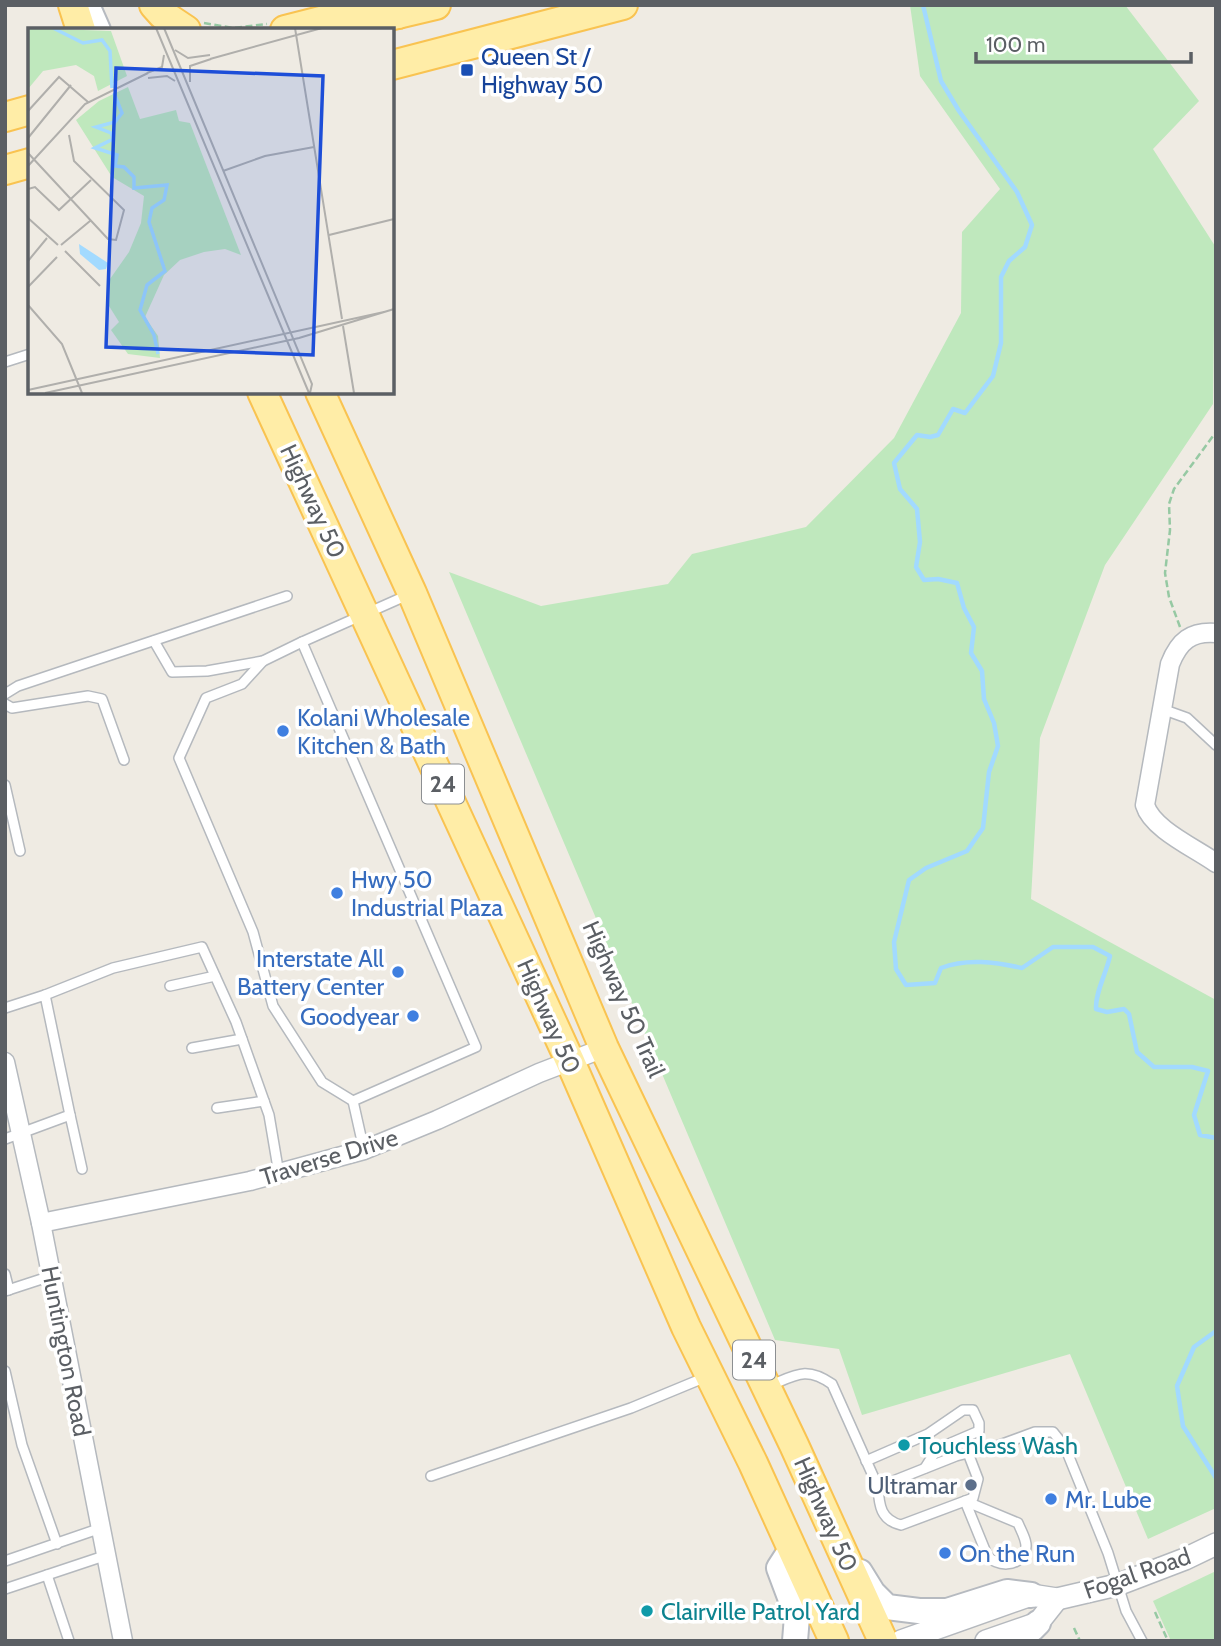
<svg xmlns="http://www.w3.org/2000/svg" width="1221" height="1646" viewBox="0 0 1221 1646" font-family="Cabin,sans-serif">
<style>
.grass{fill:#bfe8bd}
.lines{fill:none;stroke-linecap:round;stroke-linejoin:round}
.stream{stroke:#a2daff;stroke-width:4.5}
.service-casing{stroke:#b5b9be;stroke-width:12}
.minor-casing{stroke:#b5b9be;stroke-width:21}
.tertiary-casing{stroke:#b5b9be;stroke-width:24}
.secondary-casing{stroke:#b6bac0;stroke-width:28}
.primary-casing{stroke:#f9c351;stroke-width:32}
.path{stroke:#96c9a3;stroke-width:2.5;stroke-dasharray:7 3.5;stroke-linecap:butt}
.service{stroke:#fff;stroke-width:9}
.minor{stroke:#fff;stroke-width:18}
.tertiary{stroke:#fff;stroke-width:21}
.secondary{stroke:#fff;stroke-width:24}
.primary{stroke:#ffeda7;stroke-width:28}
.transit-dot{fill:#1a4fb4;stroke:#fff;stroke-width:2.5}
.shop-dot{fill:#3f7fe0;stroke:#fff;stroke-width:2.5}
.culture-dot{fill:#0f9aa8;stroke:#fff;stroke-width:2.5}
.service-dot{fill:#5c6f8a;stroke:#fff;stroke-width:2.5}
.labels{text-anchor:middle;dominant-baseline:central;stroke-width:7;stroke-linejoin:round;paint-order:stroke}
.shield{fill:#fff;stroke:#8c8f92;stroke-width:2}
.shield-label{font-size:23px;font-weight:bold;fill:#5b5f64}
.transit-label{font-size:24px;fill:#164399;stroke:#fff;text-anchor:start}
.street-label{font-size:24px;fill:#5b5f64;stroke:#fff}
.shop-label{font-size:24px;fill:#366cbe;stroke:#fff;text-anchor:start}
.culture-label{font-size:24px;fill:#0d838f;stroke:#fff;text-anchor:start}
.service-label{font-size:24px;fill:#4e5e75;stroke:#fff;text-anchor:end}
.inset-river{fill:none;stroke:#a2daff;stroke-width:3.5}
.inset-road{fill:none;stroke:#b0afac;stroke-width:2}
.view{fill:#1d4ed8;fill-opacity:0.15;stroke:#1d4ed8;stroke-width:3.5}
.inset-edge{fill:none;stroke:#5b5f64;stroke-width:3.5}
</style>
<rect width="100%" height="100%" fill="#efebe3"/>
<g class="grass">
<path d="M910 5H1125L1199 101 1153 149 1215 246 1213 404 1105 565 1040 738 1031 899 1216 1000V1508L1148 1539 1070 1354 862 1415 839 1349 775 1340 449 572 541 606 668 584 692 554 806 527 894 438 961 313 962 232 1000 189 920 76Z"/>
<path d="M1216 1571V1641H1171L1153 1601Z"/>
</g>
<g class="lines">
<g class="stream">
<path d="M923 5 941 81 959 111 1017 192 1032 225 1025 247 1009 261 1001 277V343L993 376 965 413 953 409 938 435 930 437 917 435 894 463 900 489 917 509 920 542 916 567 924 580 938 579 957 583 964 608 974 627 971 653 982 671 984 699 994 723 998 746 989 772 983 828 967 851 926 868 909 880 894 942 896 969 906 985 935 983 941 968C967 958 995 962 1022 968L1053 947H1093L1110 956C1106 974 1095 993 1096 1009L1107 1012 1124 1009 1129 1014 1137 1052 1154 1067H1192L1208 1071 1194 1115 1200 1135 1216 1138"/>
<path d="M1216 1331 1194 1347 1177 1386 1183 1426 1216 1478"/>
</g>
<defs>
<g id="service">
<path d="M5 362 30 354"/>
<path d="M154 641 172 672 207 671 263 661 302 642"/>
<path d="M263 661 242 684 206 698 179 758 253 932 273 1006 322 1082 353 1101"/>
<path d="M5 694 18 686 287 596"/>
<path d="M5 704 12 708 88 696 102 699 124 760"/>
<path d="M1162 709 1187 718 1216 745"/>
<path d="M5 785 20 851"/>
<path d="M170 986 215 976"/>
<path d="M45 995 113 968 202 947 236 1022 269 1115 279 1174"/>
<path d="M5 1008 45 995 70 1115"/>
<path d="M192 1048 242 1039"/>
<path d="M217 1108 264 1101"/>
<path d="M5 1139 70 1115 82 1169"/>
<path d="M364 1150 353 1101 476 1047 302 642 410 594"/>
<path d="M5 1274 9 1290"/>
<path d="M5 1291 51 1276"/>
<path d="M5 1371 22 1445 57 1544"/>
<path d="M769 1386C796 1375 806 1366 832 1384L878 1487 956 1456 997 1446 1035 1432H1053L1065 1447 1108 1553 1126 1611 1142 1641"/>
<path d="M866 1461 928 1434 963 1410H973L979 1423V1431L937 1449 925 1468"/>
<path d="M431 1476 631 1408 706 1377"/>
<path d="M878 1487C879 1506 881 1520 901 1525L973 1498 978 1479 968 1453"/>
<path d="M965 1501 1018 1523C1021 1531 1029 1543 1025 1551 1019 1568 996 1567 987 1555Z"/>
<path d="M5 1561 101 1528"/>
<path d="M47 1575 69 1641"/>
<path d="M5 1589 107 1555"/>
</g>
<g id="minor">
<path d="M1216 633C1191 631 1179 641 1170 664L1145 805C1152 829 1195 848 1216 863"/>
<path d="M5 1062 41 1223 123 1641"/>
<path d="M41 1223 250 1181 364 1150 437 1120 539 1073 604 1048"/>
</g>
<g id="tertiary">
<path d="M901 1641 1031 1595 1057 1599 1117 1585 1185 1559 1216 1544"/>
<path d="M986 1641 1038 1623 1057 1599"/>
</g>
<g id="secondary">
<path d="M87 5 98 30"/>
<path d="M792 1548 779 1568 797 1616 795 1641"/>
<path d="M860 1572 873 1593 887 1607 919 1611H947L1007 1592 1031 1595"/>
<path d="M1006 1641 1032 1629 1038 1623"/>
</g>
<g id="primary">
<path d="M73 5 81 30"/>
<path d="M154 5 162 14 186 30"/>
<path d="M381 18 436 5"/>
<path d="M285 30 340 16 363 19 389 12 398 14"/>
<path d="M392 65 623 5"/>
<path d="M5 117 30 110"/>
<path d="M5 170 30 163"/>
<path d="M262 392 570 1061 686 1327 753 1463 834 1641"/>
<path d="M320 392 412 593 604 1048 794 1445 883 1641"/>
</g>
</defs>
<use href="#service" class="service-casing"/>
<use href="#minor" class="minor-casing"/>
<use href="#tertiary" class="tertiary-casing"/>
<use href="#secondary" class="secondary-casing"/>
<use href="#primary" class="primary-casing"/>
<g class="path">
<path d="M204 23 233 28 267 24"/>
<path d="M1180 627 1169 597 1165 573 1170 530 1169 504 1174 489 1216 432"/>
<path d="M1155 1612 1168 1641"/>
<path d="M1074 1628 1080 1641"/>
</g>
<use href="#service" class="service"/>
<use href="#minor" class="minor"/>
<use href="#tertiary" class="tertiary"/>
<use href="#secondary" class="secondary"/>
<use href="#primary" class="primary"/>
</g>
<rect class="transit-dot" x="460" y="63" width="14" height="14" rx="3.5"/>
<g class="shop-dot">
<circle cx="283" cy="731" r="7"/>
<circle cx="337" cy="893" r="7"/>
<circle cx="398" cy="972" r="7"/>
<circle cx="413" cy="1016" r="7"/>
<circle cx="1051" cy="1499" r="7"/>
<circle cx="945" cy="1553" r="7"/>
</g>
<g class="culture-dot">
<circle cx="904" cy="1445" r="7"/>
<circle cx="647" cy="1611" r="7"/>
</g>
<circle class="service-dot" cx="971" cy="1485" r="7"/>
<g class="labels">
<g class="shield">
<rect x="422" y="764.5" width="42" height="39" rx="5"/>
<rect x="733" y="1340.5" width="42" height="39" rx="5"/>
</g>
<g class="shield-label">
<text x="443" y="784">24</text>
<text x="754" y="1360">24</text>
</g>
<g class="transit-label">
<text x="481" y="56">Queen St /<tspan x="481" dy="28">Highway 50</tspan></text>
</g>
<g class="street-label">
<text transform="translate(313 501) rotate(65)">Highway 50</text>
<text transform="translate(624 999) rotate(66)">Highway 50 Trail</text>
<text transform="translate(549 1016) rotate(66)">Highway 50</text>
<text transform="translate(329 1157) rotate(-17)">Traverse Drive</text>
<text transform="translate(66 1351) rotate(79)">Huntington Road</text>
<text transform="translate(826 1514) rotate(66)">Highway 50</text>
<text transform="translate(1137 1573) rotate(-19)">Fogal Road</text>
</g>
<g class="shop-label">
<text x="297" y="717">Kolani Wholesale<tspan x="297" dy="28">Kitchen &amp; Bath</tspan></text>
<text x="351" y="879">Hwy 50<tspan x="351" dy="28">Industrial Plaza</tspan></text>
<text x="384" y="958" text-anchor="end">Interstate All<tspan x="384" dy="28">Battery Center</tspan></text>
<text x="399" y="1016" text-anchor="end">Goodyear</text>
<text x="1065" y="1499">Mr. Lube</text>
<text x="959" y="1553">On the Run</text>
</g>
<g class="culture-label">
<text x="918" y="1445">Touchless Wash</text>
<text x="661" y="1611">Clairville Patrol Yard</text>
</g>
<g class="service-label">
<text x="957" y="1485">Ultramar</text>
</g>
</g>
<g transform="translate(28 28)">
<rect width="366" height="366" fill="#efebe3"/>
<path d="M0 0 83 3 99 48 70 63 66 48 48 37 15 43 0 61ZM100 59 112 91 148 82 151 93 162 95 213 227 197 221 176 224 152 232 136 247 117 289 130 308 132 330 100 326 83 302 91 294 81 278 82 251 101 224 113 195 116 168 84 149 48 92 71 73Z" fill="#bfe8bd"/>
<path d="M51 216 80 235 78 241 71 242 52 226Z" fill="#a2daff"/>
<path class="inset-river" d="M25 0 55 15 74 12 82 23 84 60M86 65 94 85 87 94 68 99 83 105 85 111 67 120 89 127 87 138 96 139 106 149V160L139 157 136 172 124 180 121 194 137 243 119 257 112 282 126 307 130 326"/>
<path class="inset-road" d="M128 0 281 365M136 0 284 356 282 365M267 0 314 291M147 22 160 30 182 27M182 31 294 0M119 45 134 39 136 27M120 50 139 48 147 53M162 54V38L183 31M0 83 31 49 60 74M0 110 43 57M0 125 80 211 88 212 96 182 46 133 41 107M0 138 57 76 120 45M195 143 237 128 286 119M0 161 7 159 31 182 63 152M0 190 30 217M301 207 366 191M33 217 62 193M37 223 72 258M0 233 19 210M0 259 29 229M0 277 34 316 54 365M315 298 326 365M0 362 356 284M17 365 271 310 366 281"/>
<path class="view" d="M88 40 295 48 285 327 78 319Z"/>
<rect width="366" height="366" class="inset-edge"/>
</g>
<rect width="1221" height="1646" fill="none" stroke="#5b5f64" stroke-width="14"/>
<path d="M976 52v10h215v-10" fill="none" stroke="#5b5f64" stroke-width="3.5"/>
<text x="986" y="52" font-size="21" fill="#5b5f64" stroke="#ffffff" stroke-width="5" paint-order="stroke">100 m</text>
</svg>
